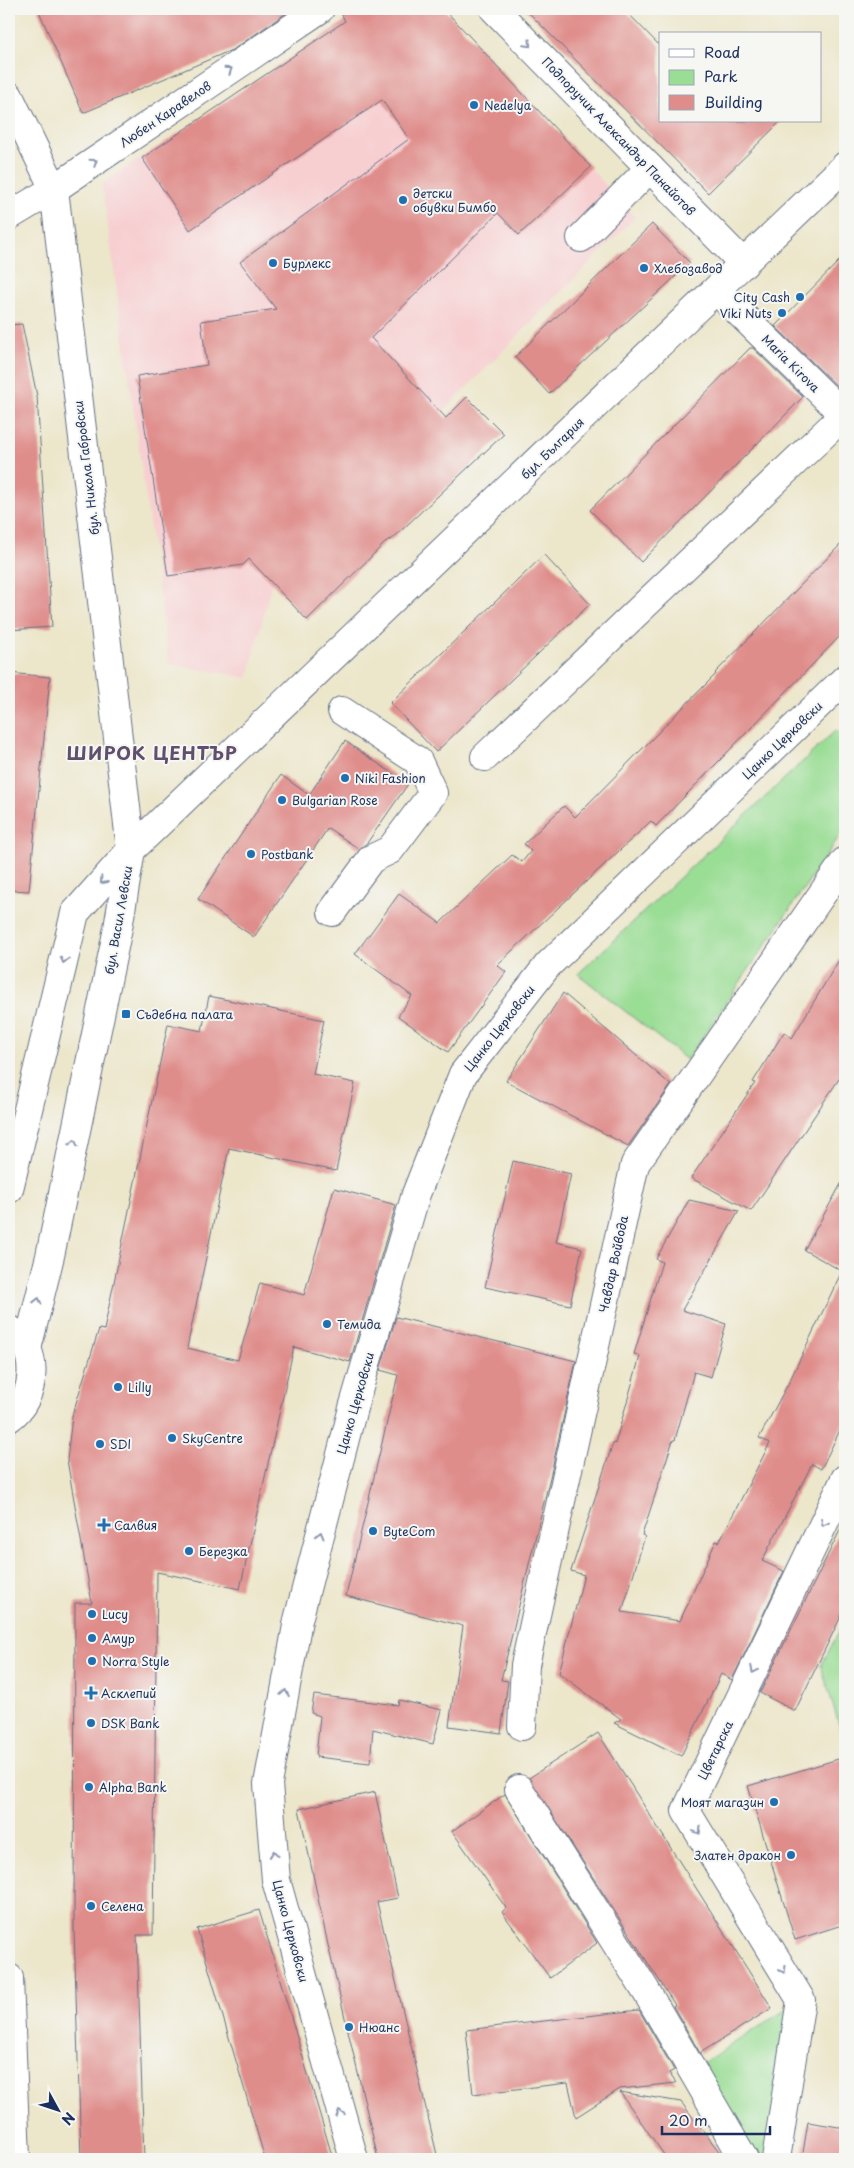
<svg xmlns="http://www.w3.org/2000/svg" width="854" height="2168" viewBox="0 0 854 2168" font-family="'Playpen Sans',sans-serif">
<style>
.built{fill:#f7cfd1}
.green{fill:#9add94;stroke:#5a8679}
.building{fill:#df8d8b}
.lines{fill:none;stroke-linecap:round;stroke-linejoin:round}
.minor-casing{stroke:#646f84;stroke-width:30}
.major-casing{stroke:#646f84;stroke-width:30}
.minor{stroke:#fff;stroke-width:28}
.major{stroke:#fff;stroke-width:28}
.oneway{stroke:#8d97ae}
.poi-dot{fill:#1f6fb2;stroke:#f6f6f2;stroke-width:2}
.labels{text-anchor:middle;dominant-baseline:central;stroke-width:4;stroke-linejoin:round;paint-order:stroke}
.poi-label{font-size:12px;fill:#1b2f5e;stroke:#f6f6f2;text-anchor:start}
.street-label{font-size:12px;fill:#1b2f5e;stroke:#f6f6f2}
.district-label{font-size:18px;font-weight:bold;letter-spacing:1px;fill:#60506e;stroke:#f6f6f2}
</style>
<rect width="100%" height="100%" fill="#f6f6f2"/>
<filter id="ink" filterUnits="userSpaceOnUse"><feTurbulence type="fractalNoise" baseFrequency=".02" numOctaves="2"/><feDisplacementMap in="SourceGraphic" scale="10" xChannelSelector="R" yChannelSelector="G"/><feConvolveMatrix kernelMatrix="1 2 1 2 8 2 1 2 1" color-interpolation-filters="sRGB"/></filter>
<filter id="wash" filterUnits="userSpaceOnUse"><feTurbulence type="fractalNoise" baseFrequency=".0096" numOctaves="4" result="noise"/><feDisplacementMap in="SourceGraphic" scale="20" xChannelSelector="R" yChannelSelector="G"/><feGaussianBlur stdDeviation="1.12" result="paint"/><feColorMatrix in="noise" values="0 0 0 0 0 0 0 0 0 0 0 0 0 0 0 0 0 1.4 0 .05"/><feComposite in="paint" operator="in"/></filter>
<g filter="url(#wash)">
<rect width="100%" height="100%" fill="#ece6ca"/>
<path class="built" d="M363 9H444L635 217 271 586 248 678 169 664 102 184Z"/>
<g class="green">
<path d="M836 730 845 738V828L687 1060 578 974Z"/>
<path d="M845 1620V1744L821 1666Z"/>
<path d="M801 2000 776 2159H744L692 2070Z"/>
</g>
<g id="blocks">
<g class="building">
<path d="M38 9H292L234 49 83 113Z"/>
<path d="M339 9H444L591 167 519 235 498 213 371 338 446 418 467 397 504 434 390 541 389 539 307 620 249 559 243 565 168 576 137 376 207 365 201 321 276 309 240 262 409 139 382 100 190 230 142 158 345 21Z"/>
<path d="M525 9H624L660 46V121H781L708 193Z"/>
<path d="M652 224 690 263 549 394 515 357Z"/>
<path d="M845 255V394L775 326Z"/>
<path d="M22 324 37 396 52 627 9 630V325Z"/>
<path d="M750 348H753L803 397 641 562 590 510Z"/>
<path d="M845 540V631L656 826 651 821 497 965 506 972 448 1052 398 1016 412 996 355 954 399 894 440 923 512 855 522 862 531 851 524 844 564 806 575 817 716 674 715 673Z"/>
<path d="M544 555 590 604 436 752 390 703Z"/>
<path d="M9 673 50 677 29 891 9 890Z"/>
<path d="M345 741 408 784 367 843 359 849 328 828 254 937 198 899 281 775 309 795Z"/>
<path d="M845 950V1070L751 1211 691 1178 755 1083 753 1082 784 1032 792 1038Z"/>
<path d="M563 993 671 1085 628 1146 506 1081Z"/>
<path d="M209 996 324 1020 313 1074 355 1083 336 1171 229 1148 187 1348 238 1360 260 1283 304 1295 334 1188 396 1205 350 1362 294 1347 240 1589 157 1572 153 1935H137L144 2159H81L74 1928 75 1603H92L67 1460 72 1416 99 1329 104 1330 168 1024 202 1031Z"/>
<path d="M513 1161 571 1174 556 1242 582 1248 570 1305 485 1287Z"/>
<path d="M845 1177V1420L821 1469 812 1464 762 1561 784 1571 732 1680 721 1674 681 1756 614 1723 621 1719 559 1673 584 1575 571 1571 613 1443 615 1444 640 1356 634 1354 662 1262 656 1259 689 1200 739 1211 682 1310 726 1324 711 1377 694 1372 675 1440H673L642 1535 645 1536 622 1612 680 1621 716 1541 719 1542 770 1443 759 1438 790 1380 842 1271 804 1250Z"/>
<path d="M396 1317 576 1361 552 1469 501 1680 508 1681 501 1733 449 1726 463 1626 346 1596 398 1375 380 1370Z"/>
<path d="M845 1520V1608L795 1711 760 1693Z"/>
<path d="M314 1695 398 1705 399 1700 442 1710 433 1744 373 1729 370 1763 316 1757 320 1716 311 1713Z"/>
<path d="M598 1733 772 2008 700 2053 673 2006 675 2005 529 1778Z"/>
<path d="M845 1757V1924L795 1940 748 1786Z"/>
<path d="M375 1792 398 1898 377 1902 438 2159H378L328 1945 299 1809Z"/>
<path d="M505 1794 597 1943 550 1978 502 1912 506 1908 452 1831Z"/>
<path d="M259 1910 273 1956 333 2159H265L197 1929Z"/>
<path d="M639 2010 674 2070 669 2073 676 2083 620 2089 576 2117 568 2083 473 2094 466 2030Z"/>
<path d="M620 2092 681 2102 725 2159H667Z"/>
<path d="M808 2122 845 2128V2159H802Z"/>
</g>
</g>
</g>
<g filter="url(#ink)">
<use href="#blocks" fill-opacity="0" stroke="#646f84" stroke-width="1"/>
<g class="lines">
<defs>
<g id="minor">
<path d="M494 9 744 264"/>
<path d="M9 96 54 189 131 850"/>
<path d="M9 216 54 189 320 9"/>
<path d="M581 238 650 168"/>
<path d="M485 757 844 415 716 290"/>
<path d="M332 912 371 859 390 850 433 793 418 761 342 711"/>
<path d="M522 1726 525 1665 635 1164 845 861"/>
<path d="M519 1789 646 1991 744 2159"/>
<path d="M354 2159 276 1880 268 1784 298 1620 353 1408 416 1194 463 1074 548 965 845 679"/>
<path d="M776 2159 801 2000 686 1811 845 1479"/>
</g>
<g id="major">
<path d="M9 1189 75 913 131 850 845 166"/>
<path d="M9 1329C41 1346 37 1399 9 1418"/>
<path d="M27 1349 50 1256 118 928 131 850"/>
<path d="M9 1978 16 2159"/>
</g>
</defs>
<use href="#minor" class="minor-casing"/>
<use href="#major" class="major-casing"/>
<use href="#minor" class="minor"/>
<use href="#major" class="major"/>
</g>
<defs><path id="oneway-chevron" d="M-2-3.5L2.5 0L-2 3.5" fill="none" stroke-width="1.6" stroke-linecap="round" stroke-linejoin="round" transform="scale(1.25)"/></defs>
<g class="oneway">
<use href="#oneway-chevron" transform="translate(528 44) rotate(46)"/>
<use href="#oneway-chevron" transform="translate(229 70) rotate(-34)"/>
<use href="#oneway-chevron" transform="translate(94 162) rotate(-34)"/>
<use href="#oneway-chevron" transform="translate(103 881) rotate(132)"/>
<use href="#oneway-chevron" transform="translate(64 960) rotate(103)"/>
<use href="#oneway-chevron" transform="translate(74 1143) rotate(-78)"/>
<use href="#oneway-chevron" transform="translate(38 1301) rotate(-76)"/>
<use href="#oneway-chevron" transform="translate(824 1523) rotate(116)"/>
<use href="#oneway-chevron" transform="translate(320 1535) rotate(-75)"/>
<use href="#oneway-chevron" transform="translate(754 1670) rotate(116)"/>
<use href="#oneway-chevron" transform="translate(285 1693) rotate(-80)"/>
<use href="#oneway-chevron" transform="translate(698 1831) rotate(59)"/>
<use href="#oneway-chevron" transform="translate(274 1854) rotate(-95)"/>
<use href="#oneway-chevron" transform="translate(783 1970) rotate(59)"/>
<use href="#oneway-chevron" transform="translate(340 2113) rotate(-106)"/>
</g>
</g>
<g class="poi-dot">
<circle cx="474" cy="105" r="5"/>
<circle cx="403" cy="200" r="5"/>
<circle cx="273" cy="263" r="5"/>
<circle cx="644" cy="268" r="5"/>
<circle cx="800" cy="297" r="5"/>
<circle cx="782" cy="313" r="5"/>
<circle cx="345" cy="778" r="5"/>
<circle cx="282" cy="800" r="5"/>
<circle cx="251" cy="854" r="5"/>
<rect x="121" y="1009" width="10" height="10" rx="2.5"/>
<circle cx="327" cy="1324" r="5"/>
<circle cx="118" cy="1387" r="5"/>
<circle cx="172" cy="1438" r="5"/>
<circle cx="100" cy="1444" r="5"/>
<path d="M101.5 1517.5h5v5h5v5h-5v5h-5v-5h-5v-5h5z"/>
<circle cx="373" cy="1531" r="5"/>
<circle cx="189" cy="1551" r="5"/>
<circle cx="92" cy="1614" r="5"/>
<circle cx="92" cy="1638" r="5"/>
<circle cx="92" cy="1661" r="5"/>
<path d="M88.5 1685.5h5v5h5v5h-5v5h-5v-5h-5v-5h5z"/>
<circle cx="91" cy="1723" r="5"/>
<circle cx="89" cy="1787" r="5"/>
<circle cx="774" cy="1802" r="5"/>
<circle cx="791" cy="1855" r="5"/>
<circle cx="91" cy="1906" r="5"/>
<circle cx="349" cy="2027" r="5"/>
</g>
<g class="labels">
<g class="poi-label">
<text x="484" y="105">Nedelya</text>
<text x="413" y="193">детски<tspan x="413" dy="14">обувки Бимбо</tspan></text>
<text x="283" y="263">Бурлекс</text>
<text x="654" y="268">Хлебозавод</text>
<text x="790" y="297" text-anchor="end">City Cash</text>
<text x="772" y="313" text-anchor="end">Viki Nuts</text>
<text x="355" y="778">Niki Fashion</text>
<text x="292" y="800">Bulgarian Rose</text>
<text x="261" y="854">Postbank</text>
<text x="136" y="1014">Съдебна палата</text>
<text x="337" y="1324">Темида</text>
<text x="128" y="1387">Lilly</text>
<text x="182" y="1438">SkyCentre</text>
<text x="110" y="1444">SDI</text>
<text x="114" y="1525">Салвия</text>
<text x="383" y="1531">ByteCom</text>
<text x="199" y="1551">Березка</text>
<text x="102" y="1614">Lucy</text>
<text x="102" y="1638">Амур</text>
<text x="102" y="1661">Norra Style</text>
<text x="101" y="1693">Асклепий</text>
<text x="101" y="1723">DSK Bank</text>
<text x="99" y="1787">Alpha Bank</text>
<text x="764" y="1802" text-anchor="end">Моят магазин</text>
<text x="781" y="1855" text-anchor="end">Златен дракон</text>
<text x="101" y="1906">Селена</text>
<text x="359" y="2027">Нюанс</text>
</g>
<g class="street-label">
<text transform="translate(165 114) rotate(-34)">Любен Каравелов</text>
<text transform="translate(619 136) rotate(46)">Подпоручик Александър Панайотов</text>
<text transform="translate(791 363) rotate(45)">Maria Kirova</text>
<text transform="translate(552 448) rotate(-44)">бул. България</text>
<text transform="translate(86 468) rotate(-97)">бул. Никола Габровски</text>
<text transform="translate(782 740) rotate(-44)">Цанко Церковски</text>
<text transform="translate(118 920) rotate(-80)">бул. Васил Левски</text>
<text transform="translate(499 1028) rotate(-52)">Цанко Церковски</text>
<text transform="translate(613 1264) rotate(-78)">Чавдар Войвода</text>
<text transform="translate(355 1403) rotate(-74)">Цанко Церковски</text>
<text transform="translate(715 1750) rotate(-64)">Цветарска</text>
<text transform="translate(291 1931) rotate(75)">Цанко Церковски</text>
</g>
<g class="district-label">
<text x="152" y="752">ШИРОК ЦЕНТЪР</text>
</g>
</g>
<rect width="854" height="2168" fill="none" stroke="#f6f6f2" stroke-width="30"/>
<rect x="659" y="32" width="162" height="90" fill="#f6f6f2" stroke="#9ea6b7"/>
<rect x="669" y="49" width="25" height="8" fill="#ffffff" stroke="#9ea6b7"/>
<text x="704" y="58" font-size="15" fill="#1b2f5e">Road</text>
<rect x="669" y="70" width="25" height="15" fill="#9add94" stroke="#9ea6b7"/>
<text x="704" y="82" font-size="15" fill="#1b2f5e">Park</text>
<rect x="669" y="95" width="25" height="15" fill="#df8d8b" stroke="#9ea6b7"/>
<text x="704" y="108" font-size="15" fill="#1b2f5e">Building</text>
<g transform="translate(58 2110) rotate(130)" stroke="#f6f6f2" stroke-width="4" paint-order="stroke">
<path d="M0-4L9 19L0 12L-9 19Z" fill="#1b2f5e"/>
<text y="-8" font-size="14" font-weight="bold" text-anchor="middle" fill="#1b2f5e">N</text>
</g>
<path d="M662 2126v8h108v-8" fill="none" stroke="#1b2f5e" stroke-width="2.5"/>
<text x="669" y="2126" font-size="15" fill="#1b2f5e" stroke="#f6f6f2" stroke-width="4" paint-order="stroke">20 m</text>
</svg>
